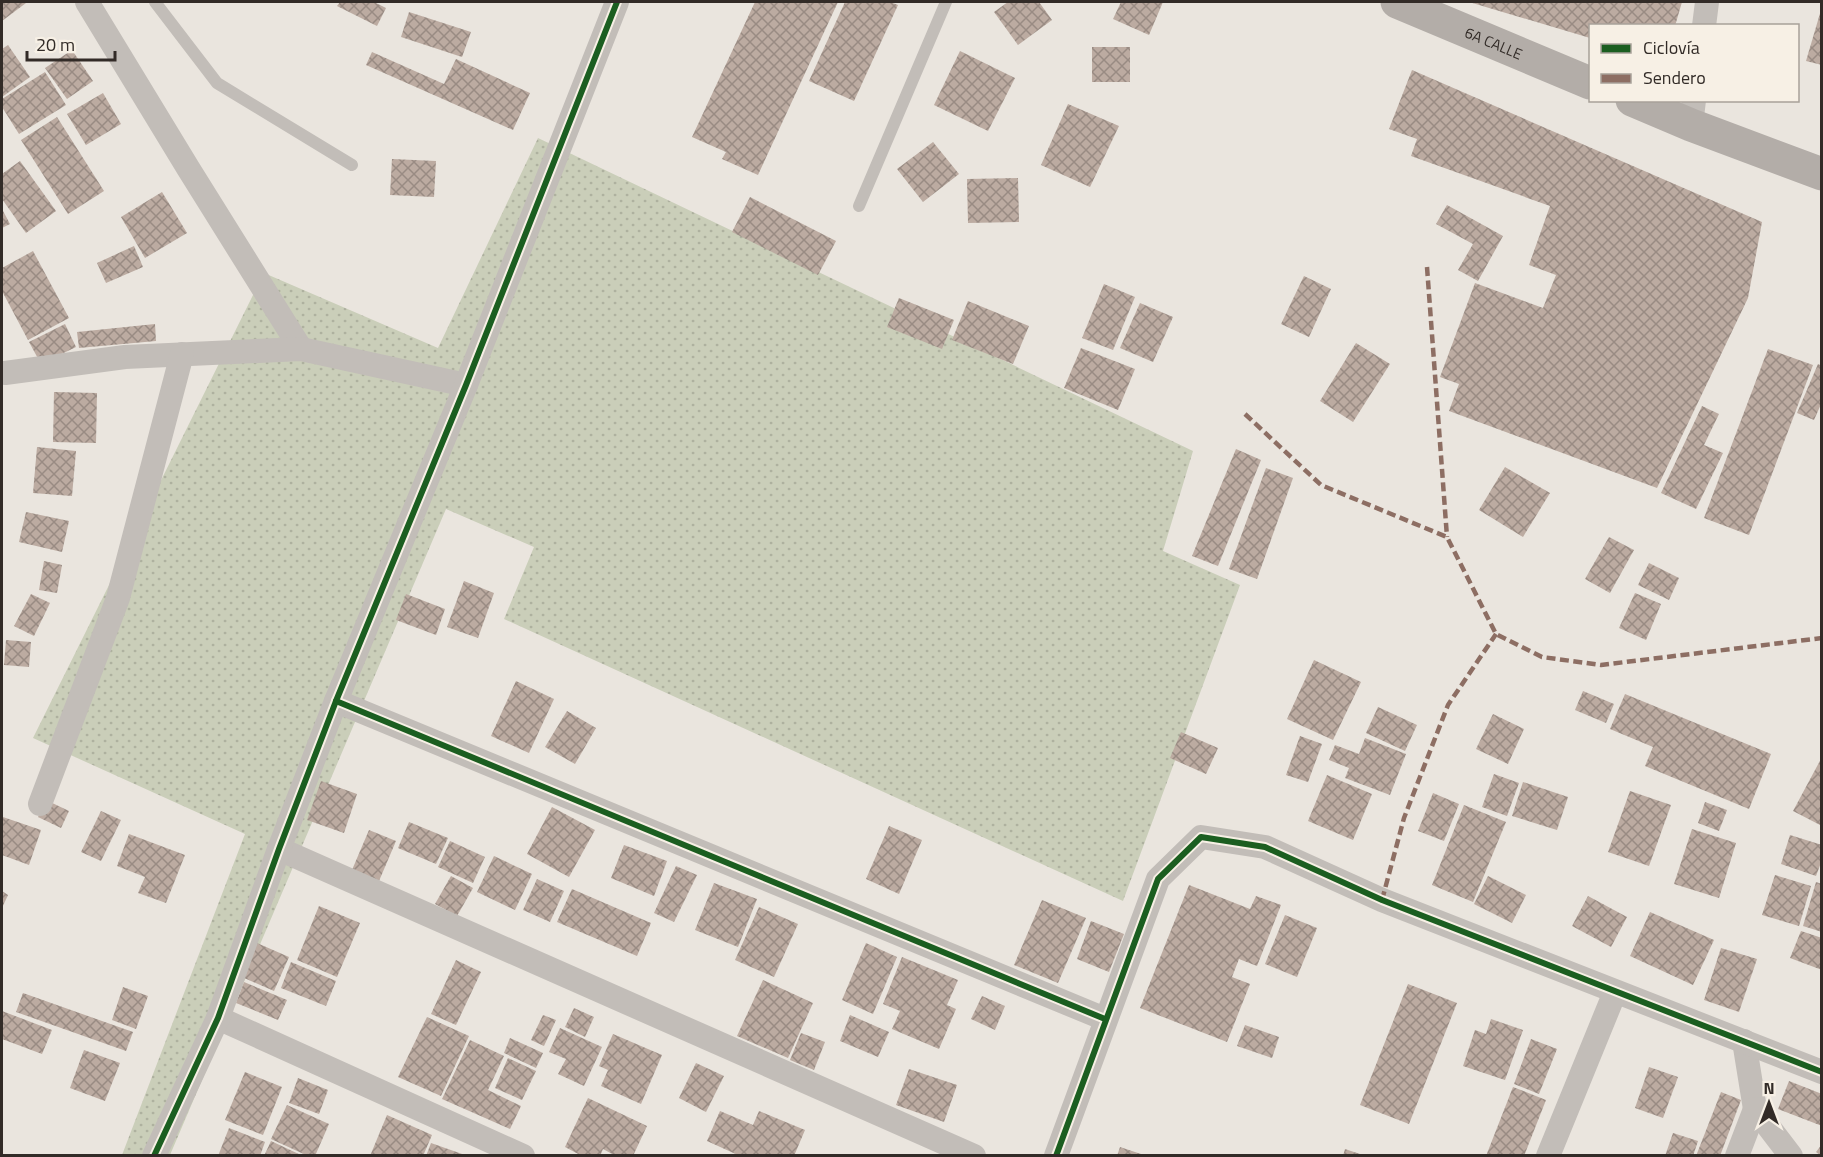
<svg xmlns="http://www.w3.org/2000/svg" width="1823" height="1157" viewBox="0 0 1823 1157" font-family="'Titillium Web',sans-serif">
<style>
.grass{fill:url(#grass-dots)}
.building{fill:url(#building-cross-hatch)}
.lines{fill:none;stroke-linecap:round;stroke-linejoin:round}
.lane{stroke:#c2bdb8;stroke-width:12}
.street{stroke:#c2bdb8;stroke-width:24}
.secondary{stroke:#b3ada8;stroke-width:33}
.quiet{stroke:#8d6e63;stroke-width:4.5;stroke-dasharray:9 4.5;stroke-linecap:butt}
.cycleway-casing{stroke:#f7f0e5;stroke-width:10}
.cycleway{stroke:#1b5e20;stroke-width:6}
.labels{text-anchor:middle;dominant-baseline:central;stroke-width:6;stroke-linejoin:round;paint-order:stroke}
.street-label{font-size:15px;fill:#322b27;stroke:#f7f0e5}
</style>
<defs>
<pattern id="grass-dots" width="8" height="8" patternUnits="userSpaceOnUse" patternTransform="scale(1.5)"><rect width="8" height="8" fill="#caceb9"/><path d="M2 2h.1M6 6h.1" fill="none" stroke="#aeb19f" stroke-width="1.8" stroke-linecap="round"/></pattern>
<pattern id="building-cross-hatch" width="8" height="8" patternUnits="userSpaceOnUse" patternTransform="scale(1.5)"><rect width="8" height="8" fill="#bcaba1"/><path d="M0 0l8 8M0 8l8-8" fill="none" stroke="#998b83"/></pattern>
</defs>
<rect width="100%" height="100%" fill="#eae5de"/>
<path class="grass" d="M538 138 1193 451 1163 551 1240 585 1123 901 504 619 534 547 446 509 170 1155H122L245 834 33 738 264 273 438 348Z"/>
<g class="building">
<path d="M2 2H25L26 3 2 21Z"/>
<path d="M340 2H374L386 8 377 26 337 6Z"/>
<path d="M755 2H838L758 175 722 159 726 152 692 137Z"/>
<path d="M845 2H890L898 5 854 101 809 81Z"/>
<path d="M1008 2H1039L1052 20 1018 45 994 12Z"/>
<path d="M1121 2H1163L1149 35 1113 19Z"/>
<path d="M1469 2H1682L1675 26H1590V38Z"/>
<path d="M1821 10H1822V65L1806 61Z"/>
<path d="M409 12 471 32 462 57 401 37Z"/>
<path d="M8 45 30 77 2 97V49Z"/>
<rect x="1092" y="47" width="38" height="35"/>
<path d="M72 50 93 81 67 99 45 68Z"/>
<path d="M960 51 1015 78 988 131 934 105Z"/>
<path d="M372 52 444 84 456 59 530 93 513 130 366 65Z"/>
<path d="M1412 70 1762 222 1748 298 1657 488 1449 411 1459 384 1440 377 1475 283 1543 308 1556 275 1529 265 1550 206 1411 156 1417 139 1389 129Z"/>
<path d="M45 72 66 105 19 134 2 107V99Z"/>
<path d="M103 93 121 124 86 145 67 114Z"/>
<path d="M1068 104 1119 126 1090 187 1041 165Z"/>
<path d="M57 117 104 191 68 214 21 140Z"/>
<path d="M933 142 959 174 923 202 897 169Z"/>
<path d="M392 159 436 161 434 197 390 195Z"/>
<path d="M20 161 56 211 26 233 2 199V174Z"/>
<path d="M1018 178 1019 222 968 223 967 179Z"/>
<path d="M162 192 187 233 145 258 121 217Z"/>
<path d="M750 197 836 241 818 275 732 232Z"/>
<path d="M1447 205 1503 236 1478 281 1458 270 1473 244 1436 224Z"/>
<path d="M2 209 10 224 2 228Z"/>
<path d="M134 246 143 267 106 283 97 263Z"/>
<path d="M33 251 69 318 28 340 2 291V268Z"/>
<path d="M1304 276 1331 289 1309 337 1281 324Z"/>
<path d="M1104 284 1135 297 1113 350 1082 338Z"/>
<path d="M899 298 954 320 942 349 887 327Z"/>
<path d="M968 301 1029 326 1013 364 952 340Z"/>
<path d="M1140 303 1173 317 1153 362 1120 348Z"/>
<path d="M65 324 76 347 41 364 29 342Z"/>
<path d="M155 324 156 341 79 348 77 332Z"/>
<path d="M1356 343 1390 364 1353 422 1320 401Z"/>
<path d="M1081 348 1135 369 1118 410 1064 388Z"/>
<path d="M1768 349 1813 365 1749 535 1704 518Z"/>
<path d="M1818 364 1822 366V402L1814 420 1797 413Z"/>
<path d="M54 392 97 393 96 443 53 442Z"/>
<path d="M1702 406 1719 414 1704 445 1723 453 1696 509 1661 493Z"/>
<path d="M37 447 76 451 72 496 33 493Z"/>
<path d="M1236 449 1261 460 1218 566 1192 556Z"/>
<path d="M1505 467 1550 493 1523 537 1479 510Z"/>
<path d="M1266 468 1293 478 1257 579 1229 569Z"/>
<path d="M26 512 69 521 62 552 19 542Z"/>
<path d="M1609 537 1634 550 1610 593 1585 579Z"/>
<path d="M44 561 62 565 57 593 39 590Z"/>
<path d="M1649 563 1679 578 1669 600 1638 585Z"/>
<path d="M464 581 494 593 478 638 447 627Z"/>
<path d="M1635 593 1661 604 1646 640 1619 628Z"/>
<path d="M31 594 50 603 34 636 14 626Z"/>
<path d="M406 594 445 609 436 635 396 620Z"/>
<path d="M6 640 31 642 29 667 4 665Z"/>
<path d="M1314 660 1361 682 1333 740 1287 719Z"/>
<path d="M516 681 554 699 529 753 491 736Z"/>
<path d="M1583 691 1614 704 1606 723 1575 710Z"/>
<path d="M1625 694 1771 754 1749 809 1645 766 1653 747 1610 729Z"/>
<path d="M1378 707 1417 725 1405 751 1366 733Z"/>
<path d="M567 711 596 728 575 764 545 747Z"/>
<path d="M1493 714 1524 729 1508 764 1476 749Z"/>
<path d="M1181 732 1218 748 1206 774 1170 758Z"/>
<path d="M1300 736 1322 744 1308 782 1286 775Z"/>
<path d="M1365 738 1406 754 1390 795 1345 778 1349 768 1329 760 1335 745 1359 754Z"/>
<path d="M1822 757V826L1793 811Z"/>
<path d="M1494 774 1519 783 1507 816 1482 807Z"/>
<path d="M1327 775 1372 794 1353 840 1308 821Z"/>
<path d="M321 781 357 794 344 833 307 820Z"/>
<path d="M1523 782 1568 797 1557 830 1512 816Z"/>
<path d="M1630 791 1671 805 1649 866 1608 852Z"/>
<path d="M1433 793 1459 804 1444 841 1418 831Z"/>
<path d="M46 800 69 811 61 828 38 817Z"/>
<path d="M1705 802 1727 810 1719 831 1698 823Z"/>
<path d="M1464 805 1506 822 1473 902 1432 885Z"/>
<path d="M552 807 595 830 569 877 527 854Z"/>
<path d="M101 811 121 820 101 861 81 852Z"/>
<path d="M3 817 41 830 29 865 2 855V822Z"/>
<path d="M409 822 448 838 436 864 398 848Z"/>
<path d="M889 826 922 840 899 894 866 879Z"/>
<path d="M1692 829 1736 843 1719 898 1674 884Z"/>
<path d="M369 830 396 841 379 881 352 870Z"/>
<path d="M129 834 185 855 166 903 138 893 145 877 117 866Z"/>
<path d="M1790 835 1822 845V860L1816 876 1781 864Z"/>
<path d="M450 841 485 857 473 883 438 867Z"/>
<path d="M624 845 667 861 654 896 611 878Z"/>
<path d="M494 856 532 874 515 910 477 892Z"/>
<path d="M676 866 697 875 674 922 654 913Z"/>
<path d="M1775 875 1811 886 1799 926 1762 915Z"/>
<path d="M451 876 473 888 457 916 435 904Z"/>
<path d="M1488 876 1526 895 1512 923 1474 904Z"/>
<path d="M537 879 564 891 550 922 523 910Z"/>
<path d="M1816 882 1822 884V932L1803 926Z"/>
<path d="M714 883 757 899 738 947 695 930Z"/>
<path d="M1189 885 1250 909 1256 896 1281 905 1257 966 1239 959 1232 977 1250 984 1227 1042 1140 1008Z"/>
<path d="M572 889 651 923 637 956 557 922Z"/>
<path d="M2 891 8 895 2 908Z"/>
<path d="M1588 896 1627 917 1611 947 1572 926Z"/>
<path d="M1042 900 1086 918 1058 983 1014 965Z"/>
<path d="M319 906 360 923 337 977 297 960Z"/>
<path d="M759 907 798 924 774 977 735 960Z"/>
<path d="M1650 912 1714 940 1693 985 1630 956Z"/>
<path d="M1285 915 1317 928 1297 977 1265 964Z"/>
<path d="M1091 921 1124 934 1109 972 1077 959Z"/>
<path d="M1801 931 1822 938V970L1790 958Z"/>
<path d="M257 943 289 957 274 991 242 977Z"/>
<path d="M866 943 897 957 873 1014 842 1000Z"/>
<path d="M1721 948 1757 959 1739 1012 1704 1000Z"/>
<path d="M902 957 958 980 947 1005 956 1009 939 1049 892 1029 900 1011 883 1004Z"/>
<path d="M456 960 481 972 456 1025 431 1014Z"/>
<path d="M291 962 336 981 326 1006 281 988Z"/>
<path d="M763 980 813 1003 788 1058 737 1036Z"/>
<path d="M244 982 287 1000 278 1020 236 1003Z"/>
<path d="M1408 984 1457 1003 1409 1124 1360 1105Z"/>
<path d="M123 987 148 996 136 1029 112 1020Z"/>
<path d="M23 993 133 1032 126 1051 16 1012Z"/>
<path d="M982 996 1005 1006 995 1030 971 1019Z"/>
<path d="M574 1008 594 1017 585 1037 565 1027Z"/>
<path d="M2 1011 52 1030 42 1054 2 1039Z"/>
<path d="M543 1015 556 1020 544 1046 531 1040Z"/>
<path d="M850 1015 889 1032 878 1057 840 1041Z"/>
<path d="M427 1017 469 1036 441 1096 398 1077Z"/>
<path d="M1491 1019 1523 1030 1505 1080 1463 1066 1475 1030 1486 1034Z"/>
<path d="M1245 1025 1279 1037 1272 1058 1237 1046Z"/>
<path d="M560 1028 602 1047 584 1086 558 1074 566 1059 549 1052Z"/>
<path d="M801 1033 825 1042 814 1070 790 1060Z"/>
<path d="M613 1034 662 1055 641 1104 601 1086 608 1070 599 1066Z"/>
<path d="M510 1038 543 1053 536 1068 504 1053Z"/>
<path d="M1531 1039 1557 1049 1539 1094 1514 1084Z"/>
<path d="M470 1040 504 1056 488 1090 521 1106 510 1129 442 1099Z"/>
<path d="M84 1050 120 1063 105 1101 70 1088Z"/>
<path d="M508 1058 536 1071 522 1100 495 1088Z"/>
<path d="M696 1063 724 1076 706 1112 679 1098Z"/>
<path d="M1649 1067 1678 1077 1663 1118 1635 1108Z"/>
<path d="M909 1069 957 1085 944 1122 896 1105Z"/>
<path d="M245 1072 282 1087 263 1135 225 1120Z"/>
<path d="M298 1078 328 1090 319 1114 289 1103Z"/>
<path d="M1789 1081 1822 1094V1126L1778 1109Z"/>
<path d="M1513 1087 1546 1100 1524 1156H1486Z"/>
<path d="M1721 1092 1741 1100 1720 1156H1696Z"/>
<path d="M588 1098 647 1126 633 1156H616L603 1149 600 1156H582L565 1147Z"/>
<path d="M287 1105 329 1124 315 1156H308L271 1139Z"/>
<path d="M720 1111 753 1125 759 1111 805 1130 794 1156H740L707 1141Z"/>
<path d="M387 1115 432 1135 423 1156H370Z"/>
<path d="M229 1128 265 1142 260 1156H218Z"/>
<path d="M1673 1133 1698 1141 1693 1156H1665Z"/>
<path d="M271 1141 303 1156H264Z"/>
<path d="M431 1143 465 1155V1156H426Z"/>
<path d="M1822 1144V1156H1821L1816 1152Z"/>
<path d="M1120 1147 1144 1155V1156H1117Z"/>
<path d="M1345 1149 1363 1155 1362 1156H1343Z"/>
</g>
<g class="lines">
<g class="lane">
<path d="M155 2 217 83 352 165"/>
<path d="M859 206 946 2"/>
</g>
<g class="street">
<path d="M87 2 188 168 301 349"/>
<path d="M1704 26 1707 2"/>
<path d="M1691 125 1694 100"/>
<path d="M5 373 125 357 301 349 466 385"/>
<path d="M336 701 1105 1019"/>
<path d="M40 804 118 598 182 354"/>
<path d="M279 849 974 1156"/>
<path d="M218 1018 523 1156"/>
<path d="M1744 1041 1755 1109 1791 1156"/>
<path d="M154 1156 218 1018 279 849 336 701 466 385 617 2"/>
<path d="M1056 1156 1158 879 1201 837 1265 847 1382 900 1822 1072"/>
<path d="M1548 1156 1615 992"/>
<path d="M1737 1156 1755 1109"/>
</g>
<g class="secondary">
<path id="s1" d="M1397 2 1590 83"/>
<path d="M1632 100 1691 125 1822 174"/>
</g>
<g class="quiet">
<path d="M1427 267 1447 537"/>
<path d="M1245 414 1321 485 1447 537 1496 634 1542 657 1601 665 1822 638"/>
<path d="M1382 900 1404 818 1448 705 1496 634"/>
</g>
<defs>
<g id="cycleway">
<path d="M336 701 1105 1019"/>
<path d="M154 1156 218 1018 279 849 336 701 466 385 617 2"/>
<path d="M1056 1156 1158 879 1201 837 1265 847 1382 900 1822 1072"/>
</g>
</defs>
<use href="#cycleway" class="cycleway-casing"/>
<use href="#cycleway" class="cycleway"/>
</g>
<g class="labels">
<g class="street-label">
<text stroke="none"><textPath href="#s1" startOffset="105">6A CALLE</textPath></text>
</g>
</g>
<rect width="1823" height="1157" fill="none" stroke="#322b27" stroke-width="6"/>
<rect x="1589" y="24" width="210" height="78" fill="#f7f0e5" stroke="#a8a199" stroke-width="1.5"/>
<rect x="1601" y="44" width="30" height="9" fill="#1b5e20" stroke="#a8a199" stroke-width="1.5"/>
<text x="1643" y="54" font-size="18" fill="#322b27">Ciclovía</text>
<rect x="1601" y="74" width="30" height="9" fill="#8d6e63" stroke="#a8a199" stroke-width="1.5"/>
<text x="1643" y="84" font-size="18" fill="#322b27">Sendero</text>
<g transform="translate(1769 1103)" stroke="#f7f0e5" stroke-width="4.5" paint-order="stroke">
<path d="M0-4.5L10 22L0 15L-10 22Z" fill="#322b27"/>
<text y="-9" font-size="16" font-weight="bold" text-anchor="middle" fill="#322b27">N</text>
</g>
<path d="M27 51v9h88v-9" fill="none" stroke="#322b27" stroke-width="3"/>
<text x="36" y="51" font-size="18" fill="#322b27" stroke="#f7f0e5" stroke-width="4.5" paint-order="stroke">20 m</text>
</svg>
